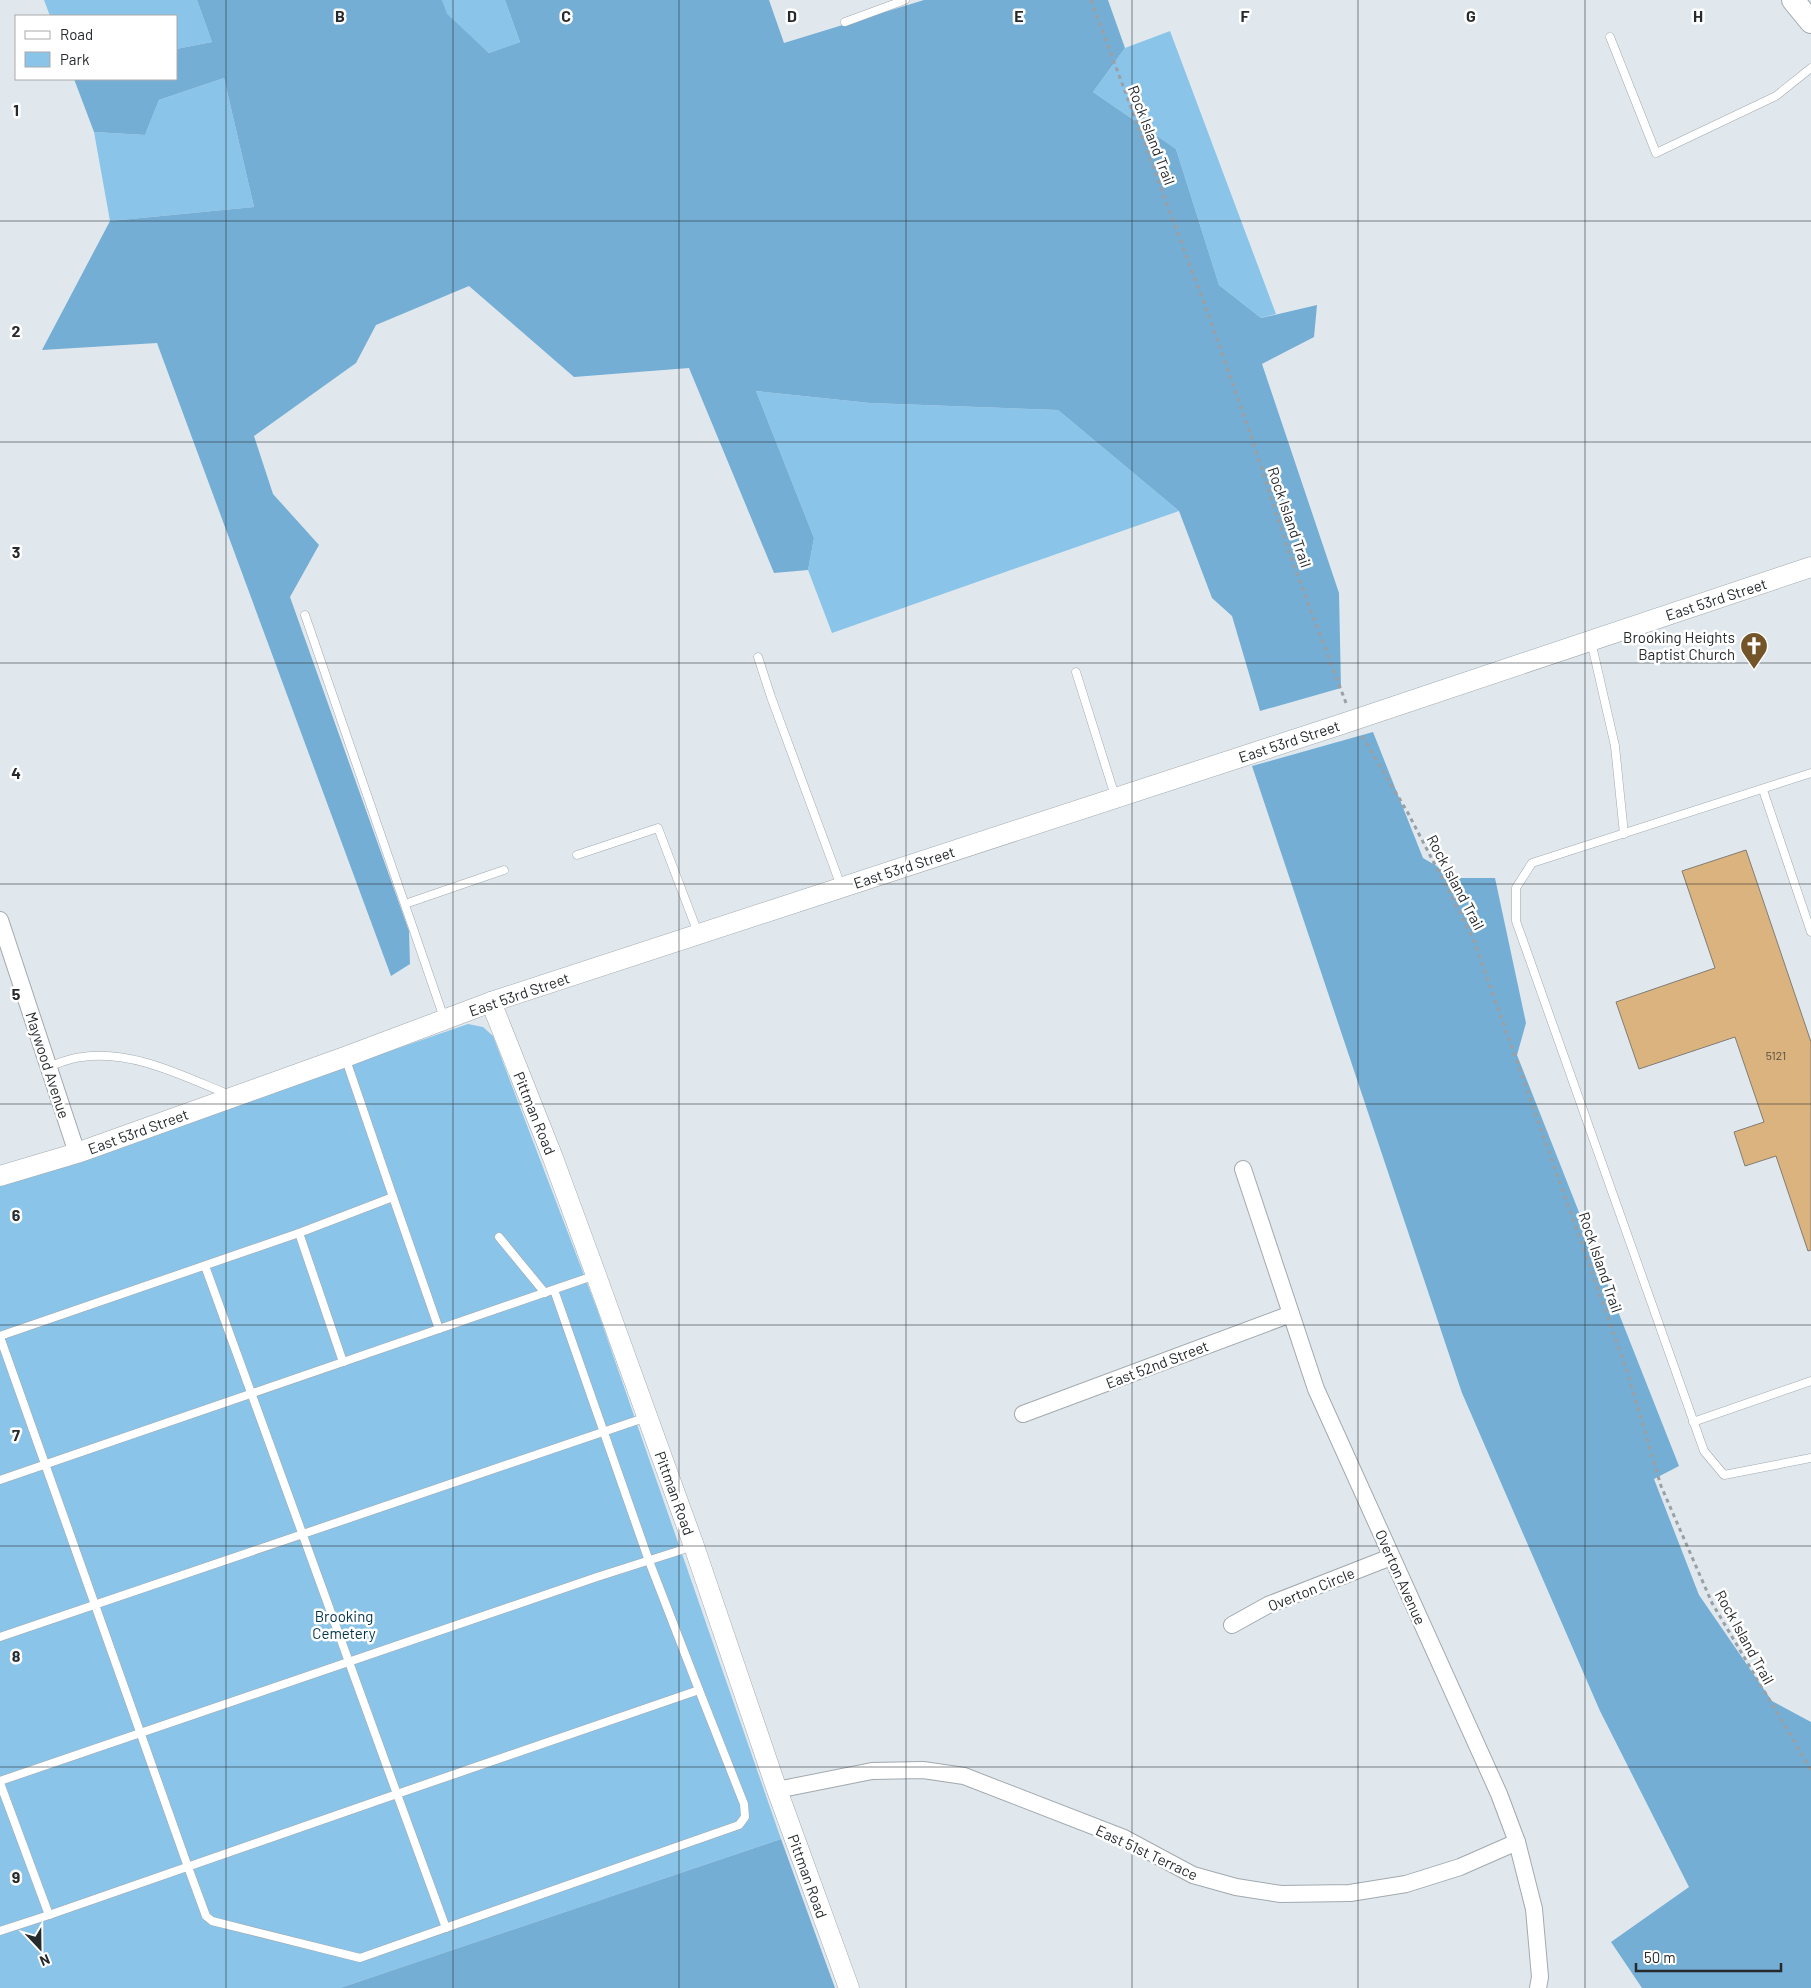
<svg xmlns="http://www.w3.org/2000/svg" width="1811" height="1988" viewBox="0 0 1811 1988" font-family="Barlow,sans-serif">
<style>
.green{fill:#8bc4e9}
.forest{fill:#74aed5}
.building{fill:#dbb37f;stroke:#817c75}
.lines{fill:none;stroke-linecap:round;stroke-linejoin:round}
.service-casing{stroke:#a2a9af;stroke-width:9}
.minor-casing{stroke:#a2a9af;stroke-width:18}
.tertiary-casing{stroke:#a2a9af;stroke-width:21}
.secondary-casing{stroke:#a2a9af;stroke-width:24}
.path{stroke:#9aa0a4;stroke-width:3;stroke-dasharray:4 4;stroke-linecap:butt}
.service{stroke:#fff;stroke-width:8}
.minor{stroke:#fff;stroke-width:16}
.tertiary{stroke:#fff;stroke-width:20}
.secondary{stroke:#fff;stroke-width:22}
.grid{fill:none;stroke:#272a2c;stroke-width:1;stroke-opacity:0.55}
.labels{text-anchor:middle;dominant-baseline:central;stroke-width:5;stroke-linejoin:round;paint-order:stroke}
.number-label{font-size:12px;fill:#544c41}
.street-label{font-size:15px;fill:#272a2c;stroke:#fff}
.poi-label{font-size:15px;fill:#272a2c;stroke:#fff;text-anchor:end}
.park-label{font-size:15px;fill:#00344d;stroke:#fff}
.grid-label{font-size:16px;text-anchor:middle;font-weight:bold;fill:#272a2c;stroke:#fff;stroke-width:5;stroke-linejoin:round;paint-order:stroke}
</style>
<rect width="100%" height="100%" fill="#e0e8ed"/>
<g class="green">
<path d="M44 0H197L212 42 176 49V16H50Z"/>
<path d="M442 0H505L520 42 489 53 446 14Z"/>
<path d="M1170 31 1276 314 1261 318 1219 285 1176 149 1093 92 1125 48Z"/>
<path d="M224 78 254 207 110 221 94 132 145 135 159 100Z"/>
<path d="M756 391 870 403 1058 410 1179 511 832 633 808 570 814 538Z"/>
<path d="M468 1024 483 1027 493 1036 597 1309 781 1839 340 1988H0V1186Z"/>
</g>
<g class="forest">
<path d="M197 0H442L447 14 489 53 520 42 505 0H769L784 43 924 0H1108L1125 48 1093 92 1176 149 1219 285 1261 318 1317 305 1314 337 1262 364 1339 593 1341 688 1260 711 1232 616 1212 598 1179 511 1058 410 870 403 756 391 814 538 808 570 774 573 689 368 574 377 469 286 376 325 356 363 254 436 273 494 319 545 290 597 409 931 410 964 391 976 157 343 42 350 110 221 254 207 224 78 159 100 145 135 94 132 74 79H176V49L212 42Z"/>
<path d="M1373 732 1423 858 1457 878H1495L1526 1023 1517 1055 1679 1466 1654 1479 1699 1595 1772 1701 1811 1722V1988H1642L1611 1942 1689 1887 1600 1711 1462 1393 1252 766Z"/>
<path d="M781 1839 835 1988H340Z"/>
</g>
<path class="building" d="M1746 850 1811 1042V1250L1808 1251 1776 1156 1745 1166 1734 1132 1764 1122 1735 1037 1639 1069 1616 1002 1715 968 1682 871Z"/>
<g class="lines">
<defs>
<g id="service">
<path d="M845 22 905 0"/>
<path d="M1610 37 1656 153 1776 96 1811 68"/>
<path d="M305 615 444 1018"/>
<path d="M1591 641 1615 746 1624 834"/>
<path d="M758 657 771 697 841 886"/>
<path d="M1076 672 1115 796"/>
<path d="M1811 773 1532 863 1516 888V921L1704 1451 1724 1475 1811 1458"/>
<path d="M1763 790 1811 932"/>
<path d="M577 855 658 828 698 933"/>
<path d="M405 904 504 870"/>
<path d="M48 1067C59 1063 70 1058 82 1057 132 1049 185 1077 230 1095"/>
<path d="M393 1197 439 1329"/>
<path d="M299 1233 343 1362"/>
<path d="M499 1237 545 1293"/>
<path d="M205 1266 397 1794 699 1690 649 1561 554 1290"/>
<path d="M0 1336 299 1233 393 1197 345 1057"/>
<path d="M0 1337 188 1867 206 1916 212 1921 360 1958 739 1825 745 1817 744 1804 699 1690"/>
<path d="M1693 1422 1811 1381"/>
<path d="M0 1480 596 1275"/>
<path d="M0 1637 647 1417"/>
<path d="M0 1781 597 1577 694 1546"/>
<path d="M0 1783 49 1915 397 1794 446 1928"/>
<path d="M0 1931 49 1915"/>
</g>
<g id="minor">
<path d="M0 920 77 1153"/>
<path d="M1243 1169 1316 1389 1499 1794 1517 1842 1534 1909 1540 1977 1538 1988"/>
<path d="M1023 1414 1291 1314"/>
<path d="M1232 1625 1268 1605 1391 1557"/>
<path d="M777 1790 872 1771 923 1770 964 1776 1124 1838 1193 1875 1236 1887 1281 1894 1350 1893 1406 1884 1460 1867 1517 1842"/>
</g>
<g id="tertiary">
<path d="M491 1002 553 1158 596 1275 694 1546 777 1790 849 1988"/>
<path d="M0 1176 77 1153 345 1057 491 1002 1342 724 1811 567"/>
</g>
<path id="secondary" d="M1793 0 1811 22"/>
</defs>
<use href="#service" class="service-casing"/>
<use href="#minor" class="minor-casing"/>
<use href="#tertiary" class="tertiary-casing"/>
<use href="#secondary" class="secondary-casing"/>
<g class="path">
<path d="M1091 0 1208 314 1250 433 1288 550 1346 703"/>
<path d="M1362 736 1408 813 1473 938 1627 1371 1661 1486 1712 1603 1811 1770"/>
</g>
<use href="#service" class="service"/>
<use href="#minor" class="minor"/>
<use href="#tertiary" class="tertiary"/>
<use href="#secondary" class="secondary"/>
</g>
<path class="grid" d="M226 0V1988M453 0V1988M679 0V1988M906 0V1988M1132 0V1988M1358 0V1988M1585 0V1988M0 221H1811M0 442H1811M0 663H1811M0 884H1811M0 1104H1811M0 1325H1811M0 1546H1811M0 1767H1811"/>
<defs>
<symbol id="church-pin" viewBox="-11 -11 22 30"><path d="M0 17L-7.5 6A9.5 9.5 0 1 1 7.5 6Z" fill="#74552a" stroke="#fff"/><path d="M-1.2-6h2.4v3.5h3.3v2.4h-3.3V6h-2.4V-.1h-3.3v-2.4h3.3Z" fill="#fff"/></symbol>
</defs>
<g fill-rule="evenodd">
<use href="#church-pin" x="1738" y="630" width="32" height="43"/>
</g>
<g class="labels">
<g class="number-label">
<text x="1776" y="1055">5121</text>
</g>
<g class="street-label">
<text transform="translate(1152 135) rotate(69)">Rock Island Trail</text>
<text transform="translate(1290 517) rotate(71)">Rock Island Trail</text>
<text transform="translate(1716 599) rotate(-18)">East 53rd Street</text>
<text transform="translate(1289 741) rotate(-18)">East 53rd Street</text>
<text transform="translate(904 867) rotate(-18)">East 53rd Street</text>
<text transform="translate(1456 882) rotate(62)">Rock Island Trail</text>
<text transform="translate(519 994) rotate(-19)">East 53rd Street</text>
<text transform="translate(48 1065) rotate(72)">Maywood Avenue</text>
<text transform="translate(535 1113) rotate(68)">Pittman Road</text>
<text transform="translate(138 1131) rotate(-20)">East 53rd Street</text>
<text transform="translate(1601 1262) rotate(71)">Rock Island Trail</text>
<text transform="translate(1157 1364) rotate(-21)">East 52nd Street</text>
<text transform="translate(675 1493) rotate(70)">Pittman Road</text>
<text transform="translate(1401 1577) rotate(66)">Overton Avenue</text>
<text transform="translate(1311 1589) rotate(-22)">Overton Circle</text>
<text transform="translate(1745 1637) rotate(61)">Rock Island Trail</text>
<text transform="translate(1147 1852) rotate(25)">East 51st Terrace</text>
<text transform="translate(808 1876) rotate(70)">Pittman Road</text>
</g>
<g class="poi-label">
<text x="1735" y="637">Brooking Heights<tspan x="1735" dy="17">Baptist Church</tspan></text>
</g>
<g class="park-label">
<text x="344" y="1616">Brooking<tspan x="344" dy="17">Cemetery</tspan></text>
</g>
</g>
<g class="grid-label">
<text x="340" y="22">B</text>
<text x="566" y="22">C</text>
<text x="792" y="22">D</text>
<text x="1019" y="22">E</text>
<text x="1245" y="22">F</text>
<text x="1471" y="22">G</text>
<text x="1698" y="22">H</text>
<text x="16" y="116">1</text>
<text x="16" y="337">2</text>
<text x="16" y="558">3</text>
<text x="16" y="779">4</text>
<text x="16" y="1000">5</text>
<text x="16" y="1221">6</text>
<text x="16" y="1441">7</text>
<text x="16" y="1662">8</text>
<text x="16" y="1883">9</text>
</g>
<rect x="15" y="15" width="162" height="65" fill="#ffffff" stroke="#a9aaab"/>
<rect x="25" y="31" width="25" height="8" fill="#ffffff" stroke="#a9aaab"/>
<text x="60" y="40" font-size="15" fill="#272a2c">Road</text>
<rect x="25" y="52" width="25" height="15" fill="#8bc4e9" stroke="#a9aaab"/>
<text x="60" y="65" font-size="15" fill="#272a2c">Park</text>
<g transform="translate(40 1948) rotate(158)" stroke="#ffffff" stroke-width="4" paint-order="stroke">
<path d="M0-4L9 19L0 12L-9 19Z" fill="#272a2c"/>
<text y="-8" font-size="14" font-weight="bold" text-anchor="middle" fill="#272a2c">N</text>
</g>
<path d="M1636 1963v8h145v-8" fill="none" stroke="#272a2c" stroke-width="2.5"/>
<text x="1644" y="1963" font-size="15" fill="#272a2c" stroke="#ffffff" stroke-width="4" paint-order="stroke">50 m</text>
</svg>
